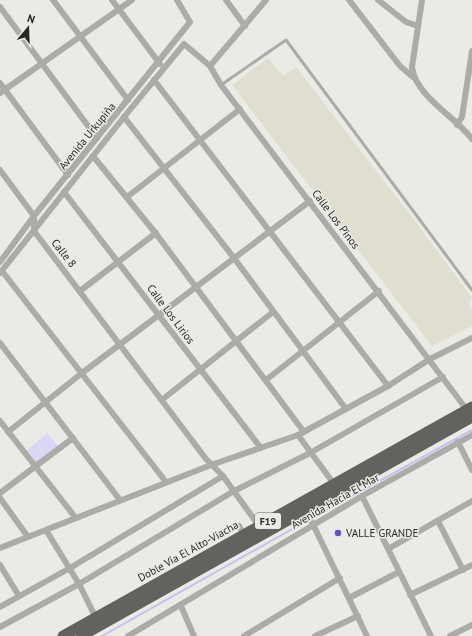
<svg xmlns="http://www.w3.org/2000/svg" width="472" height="636" viewBox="0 0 472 636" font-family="'PT Sans',sans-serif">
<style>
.built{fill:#e0ded1}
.green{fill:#d9d7f6}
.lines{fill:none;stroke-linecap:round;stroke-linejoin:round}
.stream{stroke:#c4c0f1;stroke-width:2}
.lane{stroke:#ababa8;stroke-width:3}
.street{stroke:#ababa8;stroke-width:6}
.highway{stroke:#63625e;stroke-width:11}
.poi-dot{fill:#6a4ec8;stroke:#ebebe5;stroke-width:1.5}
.labels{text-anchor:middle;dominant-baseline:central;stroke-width:3;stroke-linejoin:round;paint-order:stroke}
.shield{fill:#ebebe5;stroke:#62625f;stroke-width:1}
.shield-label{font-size:10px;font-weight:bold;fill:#272725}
.street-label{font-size:11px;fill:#272725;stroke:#ebebe5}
.poi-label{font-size:11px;fill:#272725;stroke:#ebebe5;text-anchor:start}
</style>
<rect width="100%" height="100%" fill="#ebebe5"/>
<path class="built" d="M268 58 283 76 296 67 418 225 472 298 469 306 472 310V326L432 346 232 85Z"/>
<path class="green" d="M47 433 58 446 37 463 27 450Z"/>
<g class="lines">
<path class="stream" d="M102 636 303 523 472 430"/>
<path class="lane" d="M221 85 286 40 472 290"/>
<g class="street">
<path d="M53 0 128 100"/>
<path d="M112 0 160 64"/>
<path d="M226 0 245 26"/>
<path d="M349 0 400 66 413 77"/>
<path d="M378 0 406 22 418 26"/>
<path d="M422 0 412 67C416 97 455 116 472 139"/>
<path d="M0 7 97 138"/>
<path d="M210 66 266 0"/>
<path d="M154 80 388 386"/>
<path d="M0 83 68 175"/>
<path d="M0 93 132 0"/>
<path d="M124 117 234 258 346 409"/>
<path d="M457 125 462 117 472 51"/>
<path d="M93 156 157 235 304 432"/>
<path d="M0 170 34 216V231L206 459 223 476 259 526"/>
<path d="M64 192 261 448"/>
<path d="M127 197 240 109"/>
<path d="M0 262 34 216 190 22 177 0"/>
<path d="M2 271 166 482"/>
<path d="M0 273 124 117 184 44 210 66 221 85 467 410"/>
<path d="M80 291 156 233"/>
<path d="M0 343 120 500"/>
<path d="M266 380 379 291"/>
<path d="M163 399 273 312"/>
<path d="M0 421 75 517"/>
<path d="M8 432 82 373 310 201"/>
<path d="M298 435 334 484"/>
<path d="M458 442 472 470"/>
<path d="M0 493 73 438"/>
<path d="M362 496 431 636"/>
<path d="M0 498 28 537"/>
<path d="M306 510 367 636"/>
<path d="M438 521 463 570"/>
<path d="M239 526 244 535"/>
<path d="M46 530 79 584 96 618"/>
<path d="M0 548 211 465 298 435 388 386 430 359 472 338"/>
<path d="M388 549 472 501"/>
<path d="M0 565 19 596"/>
<path d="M410 595 472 565"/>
<path d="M349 598 399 572"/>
<path d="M181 606 194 636"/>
<path d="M0 607 70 568 223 476"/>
<path d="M0 627 79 584 234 491 310 453 443 377"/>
<path d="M128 636 362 496 472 435"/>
<path d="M244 636 340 578"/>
<path d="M315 636 358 616"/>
<path d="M450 636 472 625"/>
</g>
<g class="highway">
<path d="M63 636 472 407"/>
<path d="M81 636 472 417"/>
</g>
</g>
<circle class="poi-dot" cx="338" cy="533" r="4"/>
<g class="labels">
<rect class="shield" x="255" y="513" width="26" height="16" rx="3"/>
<g class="shield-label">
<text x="268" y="521">F19</text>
</g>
<g class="street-label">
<text transform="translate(87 136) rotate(-51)">Avenida Urkupiña</text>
<text transform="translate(336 219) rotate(53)">Calle Los Pinos</text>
<text transform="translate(64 253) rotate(52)">Calle 8</text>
<text transform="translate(171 314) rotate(53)">Calle Los Lirios</text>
<text transform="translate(335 501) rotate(-30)">Avenida Hacia El Mar</text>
<text transform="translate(188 551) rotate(-29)">Doble Vía El Alto-Viacha</text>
</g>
<g class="poi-label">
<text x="346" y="533">VALLE GRANDE</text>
</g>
</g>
<g transform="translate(28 28) rotate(19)" stroke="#ebebe5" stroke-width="3" paint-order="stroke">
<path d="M0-3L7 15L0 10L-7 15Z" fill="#272725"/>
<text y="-6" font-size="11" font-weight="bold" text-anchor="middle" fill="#272725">N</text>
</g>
</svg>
